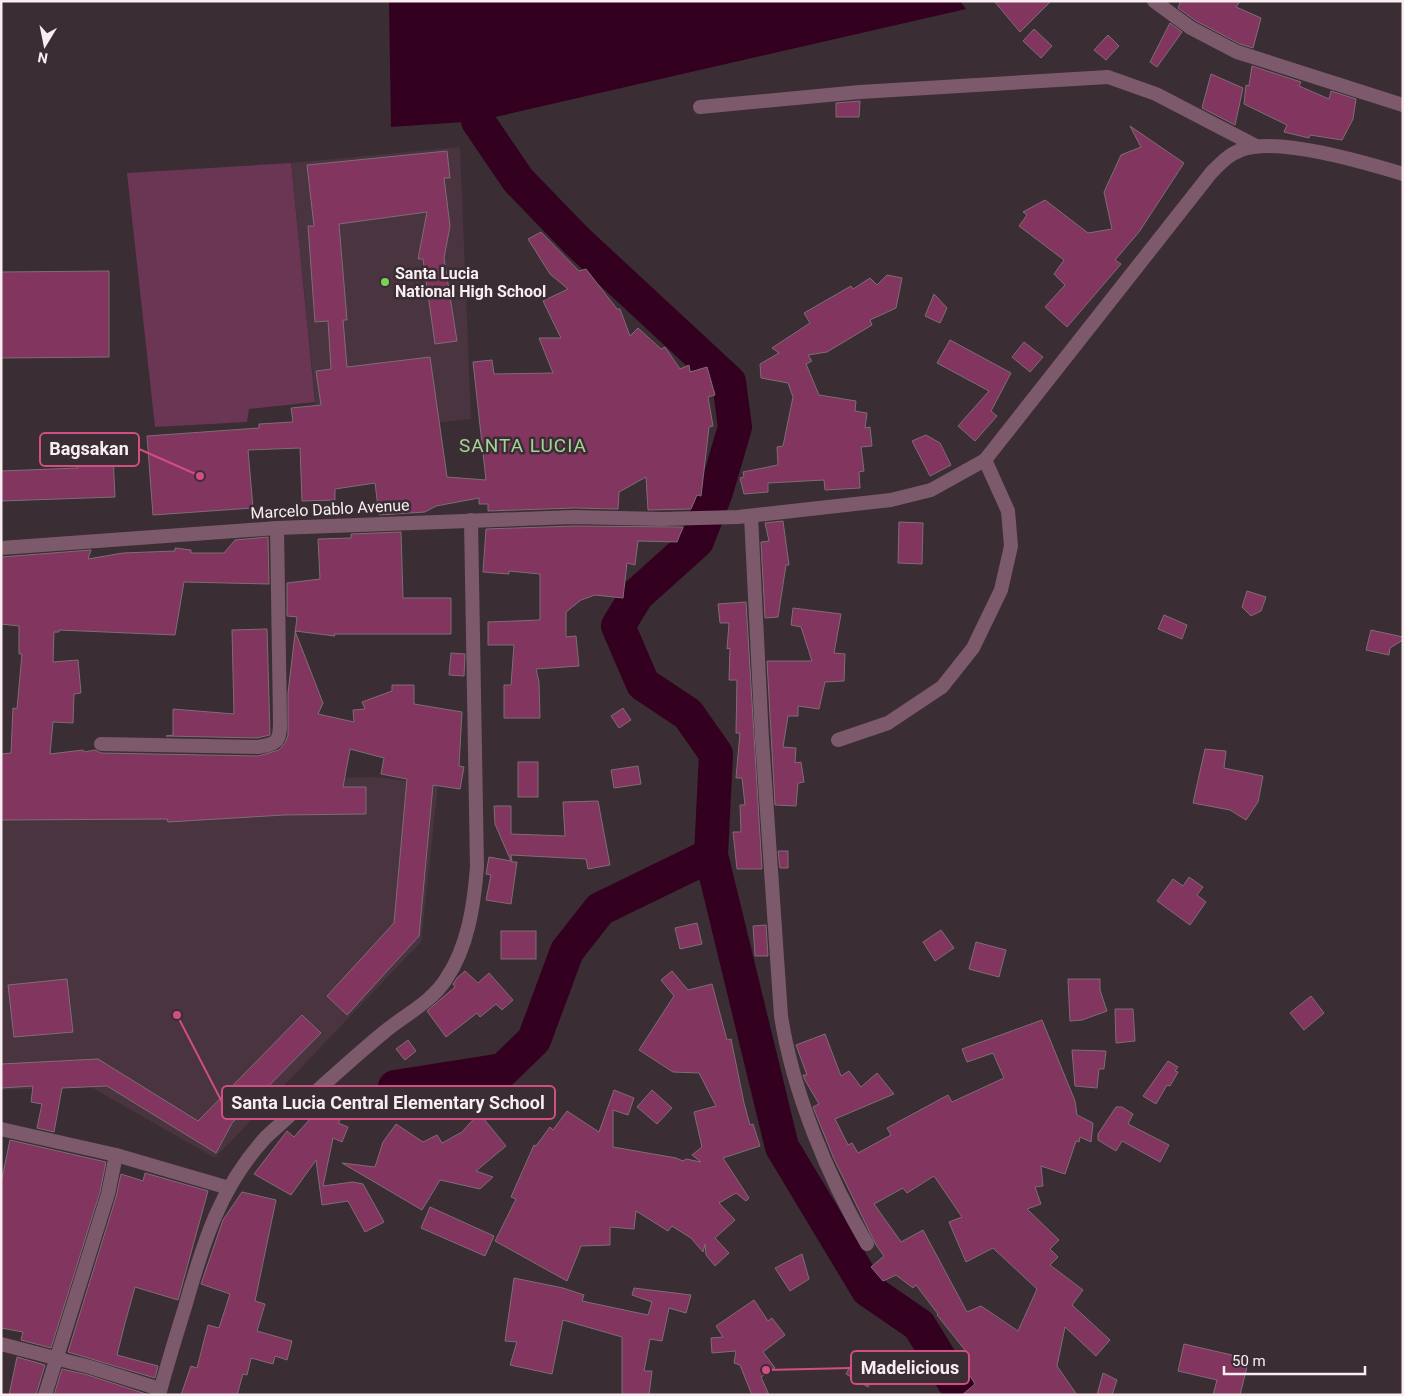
<svg xmlns="http://www.w3.org/2000/svg" width="1404" height="1396" viewBox="0 0 1404 1396" font-family="Roboto,sans-serif">
<style>
.built{fill:#49343f}
.green{fill:#6b3653}
.water{fill:#33001f}
.lines{fill:none;stroke-linecap:round;stroke-linejoin:round}
.river{stroke:#33001f;stroke-width:34}
.building{fill:#81355f;stroke:#7e6d75;fill-rule:evenodd}
.minor{stroke:#7d5a6b;stroke-width:14}
.tertiary{stroke:#7d5a6b;stroke-width:14}
.poi-dot{fill:#79d157;stroke:#3b2d34;stroke-width:2}
.labels{text-anchor:middle;dominant-baseline:central;stroke-width:5;stroke-linejoin:round;paint-order:stroke}
.poi-label{font-size:16px;font-weight:bold;fill:#f8eef2;stroke:#3b2d34;text-anchor:start}
.street-label{font-size:16px;fill:#f8eef2;stroke:#3b2d34}
.quarter-label{font-size:19px;letter-spacing:1px;fill:#a5d595;stroke:#3b2d34}
.leader{fill:none;stroke:#d04e81;stroke-width:2}
.callout-dot{fill:#d04e81;stroke:#3b2d34;stroke-width:2}
.callout{fill:#3b2d34;stroke:#d04e81;stroke-width:2}
.callout-label{font-size:18px;text-anchor:middle;font-weight:bold;fill:#f8eef2}
</style>
<rect width="100%" height="100%" fill="#3b2d34"/>
<g class="built">
<path d="M460 147 471 419 319 436 291 163Z"/>
<path d="M377 777 438 785 421 942 215 1158 91 1087 1 1090V784Z"/>
</g>
<path class="green" d="M291 163 315 402 249 409 247 422 155 427 127 173Z"/>
<path class="water" d="M389 1H960L966 9 478 121 391 127Z"/>
<g class="lines">
<g class="river">
<path d="M478 121 518 180 577 241 729 382 735 427 716 492 697 541 637 595 618 626 643 684 688 714 716 754 711 855 782 1147 868 1290 919 1325 962 1395"/>
<path d="M395 1087 503 1070 534 1040 567 951 600 909 711 855"/>
</g>
</g>
<g class="building">
<path d="M994 1H1051L1020 32Z"/>
<path d="M1181 1H1240L1236 7 1261 18 1253 48 1240 44 1196 21 1178 8Z"/>
<path d="M1170 23 1182 32 1157 67 1150 62Z"/>
<path d="M1034 29 1052 46 1041 58 1023 41Z"/>
<path d="M1108 35 1119 46 1106 60 1094 50Z"/>
<path d="M1252 66 1301 82 1299 86 1329 99 1331 91 1356 99 1353 119 1342 140 1310 135 1309 138 1284 132 1287 125 1244 104 1246 85 1249 86Z"/>
<path d="M1211 74 1243 88 1235 125 1202 108Z"/>
<path d="M860 101 859 117H836V103Z"/>
<path d="M1130 126 1184 163 1139 232 1115 260 1121 264 1067 327 1045 307 1065 285 1054 274 1064 260 1019 226 1027 215 1023 212 1045 200 1088 233 1112 229 1104 192 1121 155 1141 147Z"/>
<path d="M447 151 450 178H444L450 226 444 258 457 341 435 344 423 259H418L427 212 339 224 347 320H343L347 367 430 357 447 477 486 480 473 362 492 360 494 374 553 373 539 338H561L543 301 568 289 550 274 528 239 541 232 579 271 586 269 617 309H620L630 336 638 328 661 349 665 347 680 369 689 365 690 372 707 367 715 395 708 397 713 426 709 427 701 496 697 495 691 509 648 510 646 477 619 492 618 509 574 508 488 511V504H479V498L436 506 425 512 379 515 375 483 335 489V500L302 501 300 448 248 450 253 508 153 515 147 436 259 428V424L293 422 291 408 321 405 316 371 331 369 328 321 315 322 308 226H314L307 165Z"/>
<path d="M109 271V357L1 358V272Z"/>
<path d="M887 275 902 278 896 308 870 320 872 325 827 352 808 355 812 361 806 364 819 395 856 401 855 411 867 413 865 428 870 427 872 446 861 447 864 471 859 472 860 488 825 490 824 480 768 483V492L744 494 740 478 744 477 743 472 778 465 777 447 783 446 793 397 788 383 761 378 760 364 779 353 772 348 810 323 804 313 851 286 853 289 870 278 877 285Z"/>
<path d="M934 294 947 308 940 323 925 316Z"/>
<path d="M950 340 1011 373 991 411 997 416 975 441 958 426 989 391 937 363Z"/>
<path d="M1024 342 1043 357 1030 372 1012 357Z"/>
<path d="M926 435 940 443 951 465 930 476 912 441Z"/>
<path d="M113 456 115 497 1 501V471L78 468 77 457Z"/>
<path d="M783 521 789 565H786L778 617 765 618 761 542 769 541 765 523Z"/>
<path d="M899 522 923 523 922 564 898 563Z"/>
<path d="M574 526 683 527 677 542 638 541 635 565 627 563 623 598 595 595 581 600 566 612V637L576 636 579 666 536 669 539 682 540 718H504V685H511L514 645H488V622L540 620V574L509 571V574L483 572 486 529Z"/>
<path d="M401 532 403 598H451V634H334L335 636 295 631 323 703 318 714 354 722 353 710 365 709 362 702 392 691V685H414V704L462 712 459 766 464 767 460 789 433 785 419 936 347 1015 327 996 394 923 407 779 381 774 384 758 350 749 343 787H366V814L284 815 168 822 167 819 1 820V754L11 753 13 708 17 709 22 654H19V626L1 624V557L91 550 88 559 123 553 175 551V548L191 550V553H224L235 540 268 537 269 584 184 582 175 635 59 630V632H54L53 662 78 660 81 693 74 694 73 723 53 722 50 754 83 750 84 752 95 750 101 753 258 756 279 750 285 743 288 735V693L297 617 287 616V583L320 579 318 539 351 538V534Z"/>
<path d="M1247 591 1266 597 1261 611 1251 616 1242 607Z"/>
<path d="M746 602 762 869H737L733 832H741L740 805H745L742 778H736L740 733H736L737 680H729L730 648 727 649 729 623H720L718 604Z"/>
<path d="M793 608 841 614 834 653 845 654 844 681 825 682 819 709 798 706V716H788L783 747 796 748 795 763 801 762 804 782 798 783 796 806 775 805 767 661H812L801 627 791 625Z"/>
<path d="M1164 615 1187 625 1182 639 1158 629Z"/>
<path d="M267 629 270 735 257 738 166 736 173 735V709L234 714 232 630Z"/>
<path d="M1371 630 1403 637V640L1390 648 1389 655 1366 650Z"/>
<path d="M451 653 465 654 464 676 449 675Z"/>
<path d="M623 708 631 720 619 728 611 716Z"/>
<path d="M1205 749 1226 751 1224 768 1263 776 1258 802 1246 820 1230 810 1193 803Z"/>
<rect x="518" y="762" width="20" height="35"/>
<path d="M638 766 641 784 614 788 611 770Z"/>
<path d="M598 801 610 865 588 869 586 859 511 855 512 862H517L511 904 486 900 491 875 486 874 489 857 511 861 495 824 494 806H511V834L565 836 563 802Z"/>
<path d="M778 851H788V868H780Z"/>
<path d="M1189 877 1203 887 1197 895 1206 902 1190 925 1157 901 1173 879 1183 886Z"/>
<path d="M697 923 702 944 680 949 675 928Z"/>
<path d="M766 925 768 956H755L753 926Z"/>
<path d="M941 930 954 948 935 961 923 942Z"/>
<rect x="501" y="931" width="35" height="28"/>
<path d="M976 942 1006 950 999 977 969 969Z"/>
<path d="M465 971 478 983 489 973 513 1000 502 1010 496 1004 480 1017 477 1013 446 1037 427 1011 455 987 453 984 457 978Z"/>
<path d="M672 971 688 990 712 984 727 1040 731 1039 744 1103 750 1125 753 1124 760 1146 723 1158 749 1198 746 1201 736 1193 719 1203 735 1220 715 1238 729 1253 715 1266 706 1255 705 1244 703 1252 691 1238 672 1226 668 1231 636 1211 634 1229 610 1227V1245L581 1246 567 1281 495 1241 516 1199 511 1197 534 1145 536 1146 550 1127 553 1130 567 1111 599 1132 614 1090 634 1098 628 1115 613 1110V1147L676 1158 683 1161 686 1159 701 1162 692 1155 702 1147 694 1112 716 1106 699 1073 673 1072 639 1050 674 996 661 980Z"/>
<path d="M67 979 73 1032 14 1037 8 985Z"/>
<path d="M1068 979H1100V990L1107 1011 1082 1020 1070 1021Z"/>
<path d="M1311 996 1324 1013 1304 1030 1290 1013Z"/>
<path d="M1115 1009H1133L1135 1041 1116 1043Z"/>
<path d="M302 1015 321 1033 232 1123 216 1153 107 1086 62 1088 54 1132 37 1128 42 1104 31 1102 33 1086 1 1088V1064L98 1059 198 1121Z"/>
<path d="M1042 1020 1075 1101 1077 1115 1093 1123 1091 1142 1080 1137 1079 1142 1076 1141 1065 1174 1041 1166 1043 1186 1035 1187 1041 1204 1027 1209 1059 1240 1050 1249 1058 1257 1050 1265 1083 1290 1072 1305 1110 1340 1096 1356 1065 1327 1057 1366 1077 1395H962L975 1384 961 1361 969 1355 937 1315 938 1314 916 1285 913 1288 896 1275 883 1281 871 1267 884 1256 876 1245 834 1159 813 1107 819 1104 805 1080 803 1075H807L796 1045 825 1034 841 1076 849 1071 861 1087 877 1073 894 1094 835 1119 848 1145 852 1143 858 1153 891 1135 887 1128 948 1095 952 1102 1004 1078 993 1053 967 1062 962 1049ZM934 1176 962 1217 949 1222 966 1262 993 1248 1037 1289 1018 1331 981 1306 967 1312 923 1230 901 1242 874 1204 903 1188 907 1193Z"/>
<path d="M408 1040 416 1051 405 1060 396 1049Z"/>
<path d="M1072 1050 1106 1051 1104 1069H1099L1097 1088 1075 1086Z"/>
<path d="M1168 1061 1178 1067 1175 1071 1178 1072 1170 1086 1167 1085 1156 1104 1143 1096Z"/>
<path d="M334 1087 353 1102 338 1123 348 1127 342 1142 333 1138 323 1186 353 1182 363 1184 384 1222 365 1232 348 1201 322 1205 316 1160 291 1195 254 1174 287 1131 294 1137 326 1101 324 1100Z"/>
<path d="M652 1090 672 1108 657 1124 637 1107Z"/>
<path d="M1116 1107H1122L1133 1114 1128 1124 1169 1145 1160 1162 1122 1141 1116 1151 1098 1140V1134Z"/>
<path d="M479 1113 506 1146 476 1171 493 1177 480 1189 440 1180 422 1210 342 1163 375 1167 383 1142 396 1124 423 1142 437 1135 442 1143 462 1132Z"/>
<path d="M10 1140 106 1162 100 1192 51 1348 21 1340 23 1332 1 1328V1183Z"/>
<path d="M145 1173 208 1191 178 1300 135 1287 125 1323 117 1355 158 1366 155 1378 68 1352 116 1197 121 1174 143 1181Z"/>
<path d="M242 1192 276 1200 255 1301 265 1304 257 1331 292 1341 287 1360 275 1356 273 1364 251 1358 247 1375 243 1374 237 1395H181L191 1366 197 1368 208 1325 219 1328 230 1294 201 1284 223 1220Z"/>
<path d="M430 1207 494 1236 485 1256 421 1228Z"/>
<path d="M802 1254 809 1279 790 1291 775 1268Z"/>
<path d="M514 1278 563 1288 584 1295 582 1301 648 1315 652 1302 632 1295 634 1288 691 1295 686 1313 669 1308 662 1341 650 1339 644 1371H652L649 1395H622V1337L563 1320 552 1374 510 1365 517 1342 505 1341Z"/>
<path d="M754 1300 768 1321 772 1318 785 1335 763 1352 775 1368 761 1377 769 1395H752L740 1365 734 1363 736 1351 712 1353 711 1338 723 1337 716 1326Z"/>
<path d="M1184 1344 1249 1359 1240 1395H1213L1217 1380 1178 1371Z"/>
<path d="M17 1357 45 1365 36 1395H9Z"/>
<path d="M853 1361 875 1374 868 1387 846 1374Z"/>
<path d="M62 1369 88 1375 149 1395H54Z"/>
<path d="M1103 1373 1117 1380 1112 1395H1097Z"/>
</g>
<g class="lines">
<g class="minor">
<path d="M1154 1 1191 28 1237 52 1403 105"/>
<path d="M700 107 860 92 1108 77 1156 94 1256 146"/>
<path d="M751 516 762 739 781 1016C793 1093 828 1177 867 1244"/>
<path d="M838 740 888 723 942 687 973 648 1001 590 1011 546 1008 511 985 460"/>
<path d="M101 744 258 747C277 744 280 742 280 722L277 528"/>
<path d="M1 1129 116 1155 229 1188"/>
<path d="M1 1344 90 1367 160 1389"/>
<path d="M45 1395 108 1194 116 1155"/>
<path d="M159 1395C167 1365 176 1336 185 1307 203 1243 220 1187 266 1137 305 1102 343 1066 383 1033 403 1016 432 1002 446 979 468 947 474 905 477 867L471 520"/>
</g>
<path class="tertiary" d="M1 548 277 528 574 517 661 519 738 517 891 500 931 490 985 460 1211 173C1220 164 1229 154 1241 150 1277 136 1366 163 1403 174"/>
</g>
<circle class="poi-dot" cx="385" cy="282" r="5"/>
<g class="labels">
<g class="poi-label">
<text x="395" y="273">Santa Lucia<tspan x="395" dy="18">National High School</tspan></text>
</g>
<g class="street-label">
<text transform="translate(330 509) rotate(-3)">Marcelo Dablo Avenue</text>
</g>
<g class="quarter-label">
<text x="523" y="445">SANTA LUCIA</text>
</g>
</g>
<path class="leader" d="M200 476L139 449M177 1015L222 1102M766 1370L851 1368"/>
<g class="callout-dot">
<circle cx="200" cy="476" r="5"/>
<circle cx="177" cy="1015" r="5"/>
<circle cx="766" cy="1370" r="5"/>
</g>
<g class="callout">
<rect x="40" y="433" width="99" height="33" rx="5"/>
<rect x="222" y="1086" width="333" height="33" rx="5"/>
<rect x="851" y="1351" width="118" height="33" rx="5"/>
</g>
<g class="callout-label">
<text x="89" y="455">Bagsakan</text>
<text x="388" y="1109">Santa Lucia Central Elementary School</text>
<text x="910" y="1374">Madelicious</text>
</g>
<rect width="1404" height="1396" fill="none" stroke="#f8eef2" stroke-width="5"/>
<g transform="translate(45 45) rotate(190)" stroke="#3b2d34" stroke-width="4" paint-order="stroke">
<path d="M0-4L9 19L0 12L-9 19Z" fill="#f8eef2"/>
<text y="-8" font-size="14" font-weight="bold" text-anchor="middle" fill="#f8eef2">N</text>
</g>
<path d="M1224 1366v8h141v-8" fill="none" stroke="#f8eef2" stroke-width="2.5"/>
<text x="1232" y="1366" font-size="15" fill="#f8eef2" stroke="#3b2d34" stroke-width="4" paint-order="stroke">50 m</text>
</svg>
